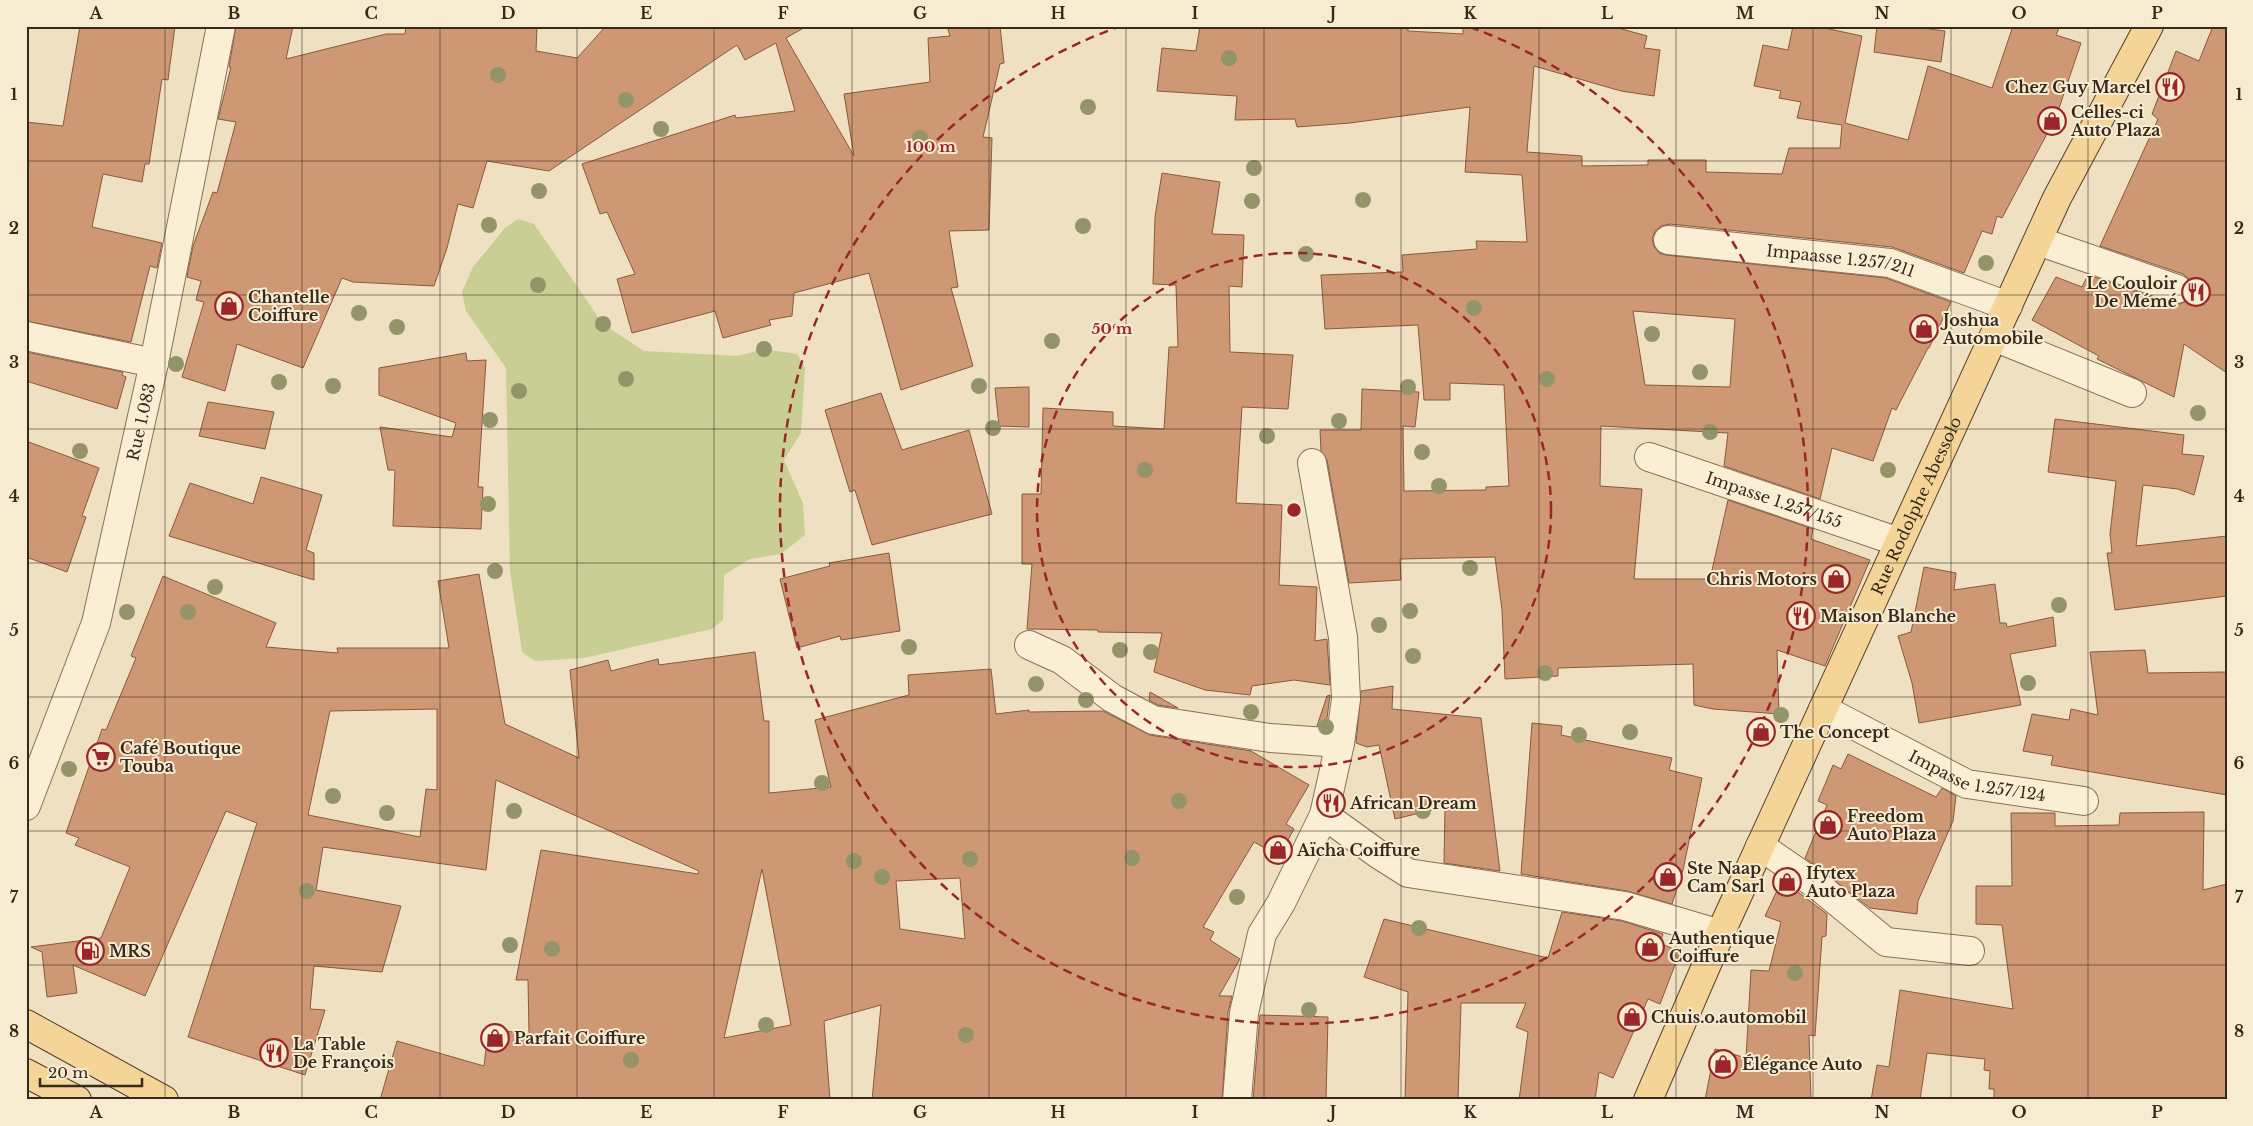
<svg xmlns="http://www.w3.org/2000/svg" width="2253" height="1126" viewBox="0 0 2253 1126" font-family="'Libre Baskerville',serif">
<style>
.green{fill:#c8ce94}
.building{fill:#cf9875;stroke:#89593d;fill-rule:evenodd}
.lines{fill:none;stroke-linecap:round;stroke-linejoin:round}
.minor-casing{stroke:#897158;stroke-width:30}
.major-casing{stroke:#573f2c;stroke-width:30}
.minor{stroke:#faeed4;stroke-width:28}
.major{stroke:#f4d597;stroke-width:28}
.tree{fill:#94946a}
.grid{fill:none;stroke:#38291d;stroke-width:1;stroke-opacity:0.55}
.ring{fill:none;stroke:#9a2629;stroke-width:2.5;stroke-dasharray:9 6}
.labels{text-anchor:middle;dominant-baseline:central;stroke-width:4;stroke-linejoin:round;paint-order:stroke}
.poi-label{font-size:16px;font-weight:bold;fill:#38291d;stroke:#f7ebd1;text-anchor:start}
.street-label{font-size:16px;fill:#38291d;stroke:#f7ebd1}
.centre{fill:#9a2629;stroke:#f7ebd1;stroke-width:2.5}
.ring-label{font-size:15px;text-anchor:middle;font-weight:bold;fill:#9a2629;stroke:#f7ebd1;stroke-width:4;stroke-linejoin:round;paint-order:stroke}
.neatline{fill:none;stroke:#38291d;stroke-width:2}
.grid-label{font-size:16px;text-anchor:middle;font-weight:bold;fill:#38291d}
</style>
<rect width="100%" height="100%" fill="#efe0c1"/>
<path class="green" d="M518 219 534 224 603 324 644 351 738 356 764 349 797 354 805 368 801 433 784 460 803 503 805 535 781 554 750 559 724 575 723 620 712 629 584 658 535 661 522 652 510 571 506 368 466 311 462 292 473 267 505 228Z"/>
<g class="building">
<path d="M80 26H175L168 80 162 79 149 164H145L142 182 103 174 92 227 162 243 157 268 150 266 131 342 26 321V122L63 126Z"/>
<path d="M236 26H293L286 59 386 34H405L406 26H537L536 51 577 58 606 26H807L786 38 854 156 844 94 930 82 928 38 950 36 947 26H1000L1004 63 1000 64 983 137 992 138 989 230 949 231 958 287 951 288 973 366 901 390 869 273 794 293 792 316 769 320 771 325 723 338 715 311 632 333 617 279 635 274 607 212 600 214 582 164 735 115 736 118 795 111 776 43 745 60 737 45 549 171 487 161 473 208 458 204 447 248 434 286 353 282 342 278 303 368 237 344 225 391 182 377 204 302 196 300 201 281 187 277 193 246 213 192 217 193 236 122 218 119 231 67H229Z"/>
<path d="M1200 26H1408V31L1463 34V26H1611L1647 36 1644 48 1660 50 1654 96 1621 91 1534 66 1527 152 1582 156V166L1648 165V160H1706V172L1782 174 1789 148H1840L1842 125 1797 118 1801 102 1779 98 1781 91 1754 86 1763 45 1788 50 1793 26H1815L1862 36 1845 123 1908 140 1928 66 1992 88 2013 26H2060L2056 35 2081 43 2056 117 2002 218 1997 216 1992 234 1982 231 1964 273 1892 247 1670 224 1661 226 1655 231 1652 239 1654 247 1659 253 1666 255 1886 278 1951 302 1929 348H1928L1896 410 1892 408 1873 461 1832 448 1820 499 1724 466 1728 433 1601 426 1600 486 1642 489 1634 579H1710L1728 500 1813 529 1811 539 1870 560 1825 666 1777 650 1779 714 1713 709 1694 705 1693 664 1558 668V676L1505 679 1502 610 1495 557 1400 559 1401 580 1349 583 1327 460 1321 451 1320 430H1361L1362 389 1419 392 1415 427 1403 426 1404 491 1486 490V487L1509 486 1504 385 1450 383V400H1424L1418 325 1325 329 1321 275 1403 272 1402 255 1477 249 1476 241 1527 242 1522 175 1465 172 1470 107 1350 123 1297 127 1295 119 1235 120 1237 96 1157 91 1162 48 1196 51ZM1633 311 1735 319 1730 387 1645 385Z"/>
<path d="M1877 26H1906L1945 31 1941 62 1874 52Z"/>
<path d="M2213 26H2227V373L2184 344 2174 397 2097 359 2099 356 2032 320 2056 277 2082 287 2088 275 2172 304H2180L2187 301 2192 295V286L2189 279 2183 274 2100 246 2158 119 2152 114 2176 51 2199 61Z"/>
<path d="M1162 173 1220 182 1212 234 1244 235 1242 287 1229 286 1230 352 1293 355 1288 409 1242 407 1236 503 1282 505 1279 585 1317 587 1315 641 1327 639 1330 685 1294 680 1252 686 1250 695 1205 690 1154 672 1162 633 1098 632V630L1027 629 1032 564H1022V494H1041L1043 408 1113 412V426L1164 429 1169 347H1178L1176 285 1153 284 1155 217Z"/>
<path d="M26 352 123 372 122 375 126 377 117 409 26 381Z"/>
<path d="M466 353 467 361 486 360 478 487H483L481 529 393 526 395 470H388L380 427 452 437 456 423 379 395V368Z"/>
<path d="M1029 387V427L999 426 995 388Z"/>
<path d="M881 393 902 450 969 430 992 514 872 545 855 490 850 492 825 410Z"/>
<path d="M208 402 274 412 265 449 199 436Z"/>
<path d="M2055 419 2184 435 2182 454 2204 456 2194 495 2178 489 2143 485 2136 546 2227 536V596L2115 610 2107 553H2112L2110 534 2116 481 2048 472Z"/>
<path d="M26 441 99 468 82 516 86 517 67 572 26 557Z"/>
<path d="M261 477 322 495 306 550 314 553V580L169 536 190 483 253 504Z"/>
<path d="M889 553 900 631 841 640 840 636 797 648 780 579 830 566 829 563Z"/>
<path d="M1924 567 1956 573 1954 590 1995 584 2000 623H2006L2007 627 2053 617 2056 646 2010 654 2021 705 1919 723 1912 683 1898 636 1911 632Z"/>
<path d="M479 574 505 724 579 758 570 670 608 660 611 671 658 659 659 665 755 652 764 721H769V793L831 787 815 720 909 695 908 675 991 669 996 714 1029 710V712L1103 711 1150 735 1251 751 1309 785 1286 824 1294 829 1279 856 1254 842 1203 927 1214 932 1210 940 1240 959 1219 996H1232L1228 1012 1222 1100H872L881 1005 824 1021 830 1100H380L397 1041 484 1066 486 1049 501 1051 505 1031 529 1034 528 980H516L541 850 698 874 699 871 496 780 486 870 323 847 316 890 401 906 382 972 314 966 310 1009 325 1010 305 1075 188 1037 257 823 226 811 145 996 73 965 77 993 47 997 42 952 31 947 101 938 130 867 75 845 79 838 66 833 102 729 106 730 136 658 131 656 163 576 276 623 266 647 338 653 337 648H449L438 581ZM437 709V790L426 789 420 837 308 815 330 711ZM762 869 791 1025 724 1038ZM960 878 965 939 900 929 896 881Z"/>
<path d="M2145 650 2148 673 2227 672V795L2051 765 2053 756 2023 751 2032 714 2069 720 2071 709 2098 715 2090 652Z"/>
<path d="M1393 686 1392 709 1481 718 1500 871 1444 863 1445 807 1395 819 1379 745 1367 747 1356 743 1361 691Z"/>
<path d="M1150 692 1178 708 1158 705 1149 700Z"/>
<path d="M1330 695 1326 726H1317L1327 696Z"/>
<path d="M1532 723 1562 726 1561 735 1672 758 1669 770 1702 778 1683 870 1672 904 1627 891 1521 874Z"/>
<path d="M1848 754 1936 797 1942 788 1956 796 1953 821 1918 901 1917 914 1870 908 1805 858 1827 805 1818 801 1833 765 1841 769Z"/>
<path d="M2204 812 2203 890 2227 884V1100H1994V1089H1989L1990 1071 1984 1070 1985 1059 1927 1053 1920 1100H1871L1877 1065 1889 1067 1900 990 2013 1009 2002 925 1976 924V886H2012L2011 813H2055V826L2119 825 2120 813Z"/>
<path d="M1782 880 1827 914 1826 936 1822 937 1815 1036 1809 1035 1811 1100H1705L1715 1049 1746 1058 1751 970 1769 971 1781 922 1765 916Z"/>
<path d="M1562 912 1622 921 1663 934 1660 943 1680 952 1660 1004 1648 999 1613 1078 1599 1072 1595 1100H1519L1528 1032 1516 1027 1526 1003H1461L1458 1100H1405L1408 992 1364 977 1384 919 1548 958Z"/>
<path d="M1260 1015 1328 1017 1326 1100H1253Z"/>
</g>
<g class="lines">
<defs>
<g id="minor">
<path id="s1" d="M1668 240 1890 263 2008 306"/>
<path d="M2038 241 2177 289"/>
<path d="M26 336 154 363"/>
<path d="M1994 337 2132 393"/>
<path id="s2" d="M1649 457 1899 542"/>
<path d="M1029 645 1062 660 1112 698 1153 720 1270 738 1340 743"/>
<path id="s3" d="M1823 709 1967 784 2084 801"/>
<path id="s4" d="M26 806 96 623 154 363 221 26"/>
<path d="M1324 815 1378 854 1408 873 1625 906 1720 934"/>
<path d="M1760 846 1818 886 1886 942 1970 951"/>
<path d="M1237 1100 1244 1013 1262 934 1281 903 1324 815 1340 743 1346 699 1343 637 1312 463"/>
</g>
<g id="major">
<path d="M26 1024 164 1100"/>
<path d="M26 1073 77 1100"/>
<path id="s5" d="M1648 1100 1720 934 2057 198 2149 26"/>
</g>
</defs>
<use href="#minor" class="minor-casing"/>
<use href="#major" class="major-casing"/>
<use href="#minor" class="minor"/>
<use href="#major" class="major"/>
</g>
<g class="tree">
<circle cx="1229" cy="58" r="8"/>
<circle cx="498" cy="75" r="8"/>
<circle cx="626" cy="100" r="8"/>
<circle cx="1088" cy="107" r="8"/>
<circle cx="661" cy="129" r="8"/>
<circle cx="920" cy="138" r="8"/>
<circle cx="1254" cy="168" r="8"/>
<circle cx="539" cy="191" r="8"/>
<circle cx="1363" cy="200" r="8"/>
<circle cx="1252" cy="201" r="8"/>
<circle cx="489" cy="225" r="8"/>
<circle cx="1083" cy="226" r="8"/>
<circle cx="1306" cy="254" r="8"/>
<circle cx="1986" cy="263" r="8"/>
<circle cx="538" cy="285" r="8"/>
<circle cx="1474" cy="308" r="8"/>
<circle cx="359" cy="313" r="8"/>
<circle cx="603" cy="324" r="8"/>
<circle cx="397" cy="327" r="8"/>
<circle cx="1652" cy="334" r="8"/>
<circle cx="1052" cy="341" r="8"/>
<circle cx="764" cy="349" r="8"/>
<circle cx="176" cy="364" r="8"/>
<circle cx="1700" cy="372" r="8"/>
<circle cx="626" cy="379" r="8"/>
<circle cx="1547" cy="379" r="8"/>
<circle cx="279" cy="382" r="8"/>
<circle cx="333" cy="386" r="8"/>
<circle cx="979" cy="386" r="8"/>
<circle cx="1408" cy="387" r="8"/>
<circle cx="519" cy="391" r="8"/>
<circle cx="2198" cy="413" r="8"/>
<circle cx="490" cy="420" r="8"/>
<circle cx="1339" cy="421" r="8"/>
<circle cx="993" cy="428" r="8"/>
<circle cx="1710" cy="432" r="8"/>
<circle cx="1267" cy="436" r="8"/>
<circle cx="80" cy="451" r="8"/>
<circle cx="1422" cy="452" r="8"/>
<circle cx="1145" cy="470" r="8"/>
<circle cx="1888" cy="470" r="8"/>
<circle cx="1439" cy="486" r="8"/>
<circle cx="488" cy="504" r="8"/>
<circle cx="1470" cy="568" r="8"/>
<circle cx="495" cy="571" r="8"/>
<circle cx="215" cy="587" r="8"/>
<circle cx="2059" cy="605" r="8"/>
<circle cx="1410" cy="611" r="8"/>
<circle cx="127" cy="612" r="8"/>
<circle cx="188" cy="612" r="8"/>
<circle cx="1379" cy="625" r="8"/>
<circle cx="909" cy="647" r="8"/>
<circle cx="1120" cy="650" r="8"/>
<circle cx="1151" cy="652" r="8"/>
<circle cx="1413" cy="656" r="8"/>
<circle cx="1545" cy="673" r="8"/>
<circle cx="2028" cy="683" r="8"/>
<circle cx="1036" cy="684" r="8"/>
<circle cx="1086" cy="700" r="8"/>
<circle cx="1251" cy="712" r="8"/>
<circle cx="1781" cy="715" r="8"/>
<circle cx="1326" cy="727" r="8"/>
<circle cx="1630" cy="732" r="8"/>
<circle cx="1579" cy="735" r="8"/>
<circle cx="69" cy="769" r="8"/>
<circle cx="822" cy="783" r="8"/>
<circle cx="333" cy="796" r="8"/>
<circle cx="1179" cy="801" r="8"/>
<circle cx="514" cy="811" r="8"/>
<circle cx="1423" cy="811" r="8"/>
<circle cx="387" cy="813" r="8"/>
<circle cx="1132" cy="858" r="8"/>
<circle cx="970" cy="859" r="8"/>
<circle cx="854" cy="861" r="8"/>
<circle cx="882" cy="877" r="8"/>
<circle cx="307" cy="891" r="8"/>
<circle cx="1237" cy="897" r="8"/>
<circle cx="1419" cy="928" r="8"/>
<circle cx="510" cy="945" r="8"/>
<circle cx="552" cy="949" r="8"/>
<circle cx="1795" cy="973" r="8"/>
<circle cx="1309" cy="1010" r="8"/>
<circle cx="766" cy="1025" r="8"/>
<circle cx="966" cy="1035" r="8"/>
<circle cx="631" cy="1060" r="8"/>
</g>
<path class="grid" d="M165 26V1100M302 26V1100M440 26V1100M577 26V1100M714 26V1100M852 26V1100M989 26V1100M1126 26V1100M1264 26V1100M1401 26V1100M1539 26V1100M1676 26V1100M1813 26V1100M1951 26V1100M2088 26V1100M26 161H2227M26 295H2227M26 429H2227M26 563H2227M26 697H2227M26 831H2227M26 965H2227"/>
<g class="ring">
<circle cx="1294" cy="510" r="257"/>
<path d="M1470 27A514 514 0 1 1 1118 27"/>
</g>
<defs>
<symbol id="restaurant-ring" viewBox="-11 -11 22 22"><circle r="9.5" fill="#f7ebd1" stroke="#9a2629" stroke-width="1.5"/><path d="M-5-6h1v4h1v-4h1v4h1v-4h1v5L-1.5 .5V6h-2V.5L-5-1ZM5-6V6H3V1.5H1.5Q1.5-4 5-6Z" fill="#9a2629"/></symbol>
<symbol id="shop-ring" viewBox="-11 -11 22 22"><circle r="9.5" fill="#f7ebd1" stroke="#9a2629" stroke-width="1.5"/><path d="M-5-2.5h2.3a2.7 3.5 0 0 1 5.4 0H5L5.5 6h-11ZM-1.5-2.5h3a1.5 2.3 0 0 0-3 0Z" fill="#9a2629"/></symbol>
<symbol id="supermarket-ring" viewBox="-11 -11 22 22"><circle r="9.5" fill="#f7ebd1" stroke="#9a2629" stroke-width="1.5"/><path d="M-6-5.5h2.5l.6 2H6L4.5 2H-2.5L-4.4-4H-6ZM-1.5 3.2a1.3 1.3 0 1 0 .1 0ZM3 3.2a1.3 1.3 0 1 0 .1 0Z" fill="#9a2629"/></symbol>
<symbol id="fuel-ring" viewBox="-11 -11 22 22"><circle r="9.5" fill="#f7ebd1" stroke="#9a2629" stroke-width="1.5"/><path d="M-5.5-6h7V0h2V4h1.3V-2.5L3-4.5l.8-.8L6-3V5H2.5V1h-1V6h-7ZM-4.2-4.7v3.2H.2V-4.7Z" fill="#9a2629"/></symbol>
</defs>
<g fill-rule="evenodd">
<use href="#restaurant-ring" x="2154" y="71" width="32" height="32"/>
<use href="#shop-ring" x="2036" y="105" width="32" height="32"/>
<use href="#restaurant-ring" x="2180" y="276" width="32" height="32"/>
<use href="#shop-ring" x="213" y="290" width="32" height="32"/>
<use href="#shop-ring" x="1908" y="313" width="32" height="32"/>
<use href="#shop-ring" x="1820" y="563" width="32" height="32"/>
<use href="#restaurant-ring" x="1785" y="600" width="32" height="32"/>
<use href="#shop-ring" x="1745" y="716" width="32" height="32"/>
<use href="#supermarket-ring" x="85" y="741" width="32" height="32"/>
<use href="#restaurant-ring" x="1315" y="787" width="32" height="32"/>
<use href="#shop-ring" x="1812" y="809" width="32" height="32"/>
<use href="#shop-ring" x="1262" y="834" width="32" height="32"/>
<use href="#shop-ring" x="1652" y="861" width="32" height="32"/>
<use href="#shop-ring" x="1771" y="866" width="32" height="32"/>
<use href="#shop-ring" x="1634" y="931" width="32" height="32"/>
<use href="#fuel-ring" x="74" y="935" width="32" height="32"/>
<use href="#shop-ring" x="1616" y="1001" width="32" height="32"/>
<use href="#shop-ring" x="479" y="1022" width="32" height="32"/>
<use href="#restaurant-ring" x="258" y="1037" width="32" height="32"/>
<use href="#shop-ring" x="1707" y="1048" width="32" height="32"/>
</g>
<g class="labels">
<g class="poi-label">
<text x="2151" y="87" text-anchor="end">Chez Guy Marcel</text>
<text x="2071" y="112">Celles-ci<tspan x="2071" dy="18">Auto Plaza</tspan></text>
<text x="2177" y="283" text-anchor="end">Le Couloir<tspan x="2177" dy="18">De Mémé</tspan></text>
<text x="248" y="297">Chantelle<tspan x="248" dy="18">Coiffure</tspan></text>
<text x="1943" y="320">Joshua<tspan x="1943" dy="18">Automobile</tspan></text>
<text x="1817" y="579" text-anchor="end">Chris Motors</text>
<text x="1820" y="616">Maison Blanche</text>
<text x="1780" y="732">The Concept</text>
<text x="120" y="748">Café Boutique<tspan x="120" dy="18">Touba</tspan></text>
<text x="1350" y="803">African Dream</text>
<text x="1847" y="816">Freedom<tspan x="1847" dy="18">Auto Plaza</tspan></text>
<text x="1297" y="850">Aïcha Coiffure</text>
<text x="1687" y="868">Ste Naap<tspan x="1687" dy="18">Cam Sarl</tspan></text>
<text x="1806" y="873">Ifytex<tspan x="1806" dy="18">Auto Plaza</tspan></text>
<text x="1669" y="938">Authentique<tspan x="1669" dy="18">Coiffure</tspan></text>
<text x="109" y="951">MRS</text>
<text x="1651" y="1017">Chuis.o.automobil</text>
<text x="514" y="1038">Parfait Coiffure</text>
<text x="293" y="1044">La Table<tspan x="293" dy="18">De François</tspan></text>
<text x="1742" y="1064">Élégance Auto</text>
</g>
<g class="street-label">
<text stroke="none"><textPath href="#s1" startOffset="174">Impaasse 1.257/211</textPath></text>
<text stroke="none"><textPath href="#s4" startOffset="402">Rue 1.083</textPath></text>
<text stroke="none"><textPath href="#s2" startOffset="132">Impasse 1.257/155</textPath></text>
<text stroke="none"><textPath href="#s5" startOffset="652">Rue Rodolphe Abessolo</textPath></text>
<text stroke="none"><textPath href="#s3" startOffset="170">Impasse 1.257/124</textPath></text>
</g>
</g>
<circle cx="1294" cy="510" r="8" class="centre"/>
<g class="ring-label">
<text x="931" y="152">100 m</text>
<text x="1112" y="334">50 m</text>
</g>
<rect width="2253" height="1126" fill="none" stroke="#f7ebd1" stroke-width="55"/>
<path d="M40 1078v8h102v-8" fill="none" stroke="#38291d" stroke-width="2.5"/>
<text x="48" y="1078" font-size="15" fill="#38291d" stroke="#f7ebd1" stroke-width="4" paint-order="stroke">20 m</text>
<rect x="28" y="28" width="2198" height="1070" class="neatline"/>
<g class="grid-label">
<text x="96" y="19">A</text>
<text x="234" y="19">B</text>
<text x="371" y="19">C</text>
<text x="508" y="19">D</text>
<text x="646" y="19">E</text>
<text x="783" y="19">F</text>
<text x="920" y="19">G</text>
<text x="1058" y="19">H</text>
<text x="1195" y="19">I</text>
<text x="1333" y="19">J</text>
<text x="1470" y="19">K</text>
<text x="1607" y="19">L</text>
<text x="1745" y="19">M</text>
<text x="1882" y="19">N</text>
<text x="2019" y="19">O</text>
<text x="2157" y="19">P</text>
<text x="14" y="100">1</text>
<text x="2239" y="100">1</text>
<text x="14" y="234">2</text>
<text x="2239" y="234">2</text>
<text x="14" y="368">3</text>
<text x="2239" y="368">3</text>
<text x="14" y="502">4</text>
<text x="2239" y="502">4</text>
<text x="14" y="636">5</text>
<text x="2239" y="636">5</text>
<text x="14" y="769">6</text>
<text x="2239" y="769">6</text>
<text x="14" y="903">7</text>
<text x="2239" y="903">7</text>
<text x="14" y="1037">8</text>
<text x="2239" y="1037">8</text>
<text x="96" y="1118">A</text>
<text x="234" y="1118">B</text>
<text x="371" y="1118">C</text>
<text x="508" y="1118">D</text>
<text x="646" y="1118">E</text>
<text x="783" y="1118">F</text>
<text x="920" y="1118">G</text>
<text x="1058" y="1118">H</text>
<text x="1195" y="1118">I</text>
<text x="1333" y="1118">J</text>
<text x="1470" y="1118">K</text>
<text x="1607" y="1118">L</text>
<text x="1745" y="1118">M</text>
<text x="1882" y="1118">N</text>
<text x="2019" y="1118">O</text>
<text x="2157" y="1118">P</text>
</g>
</svg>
